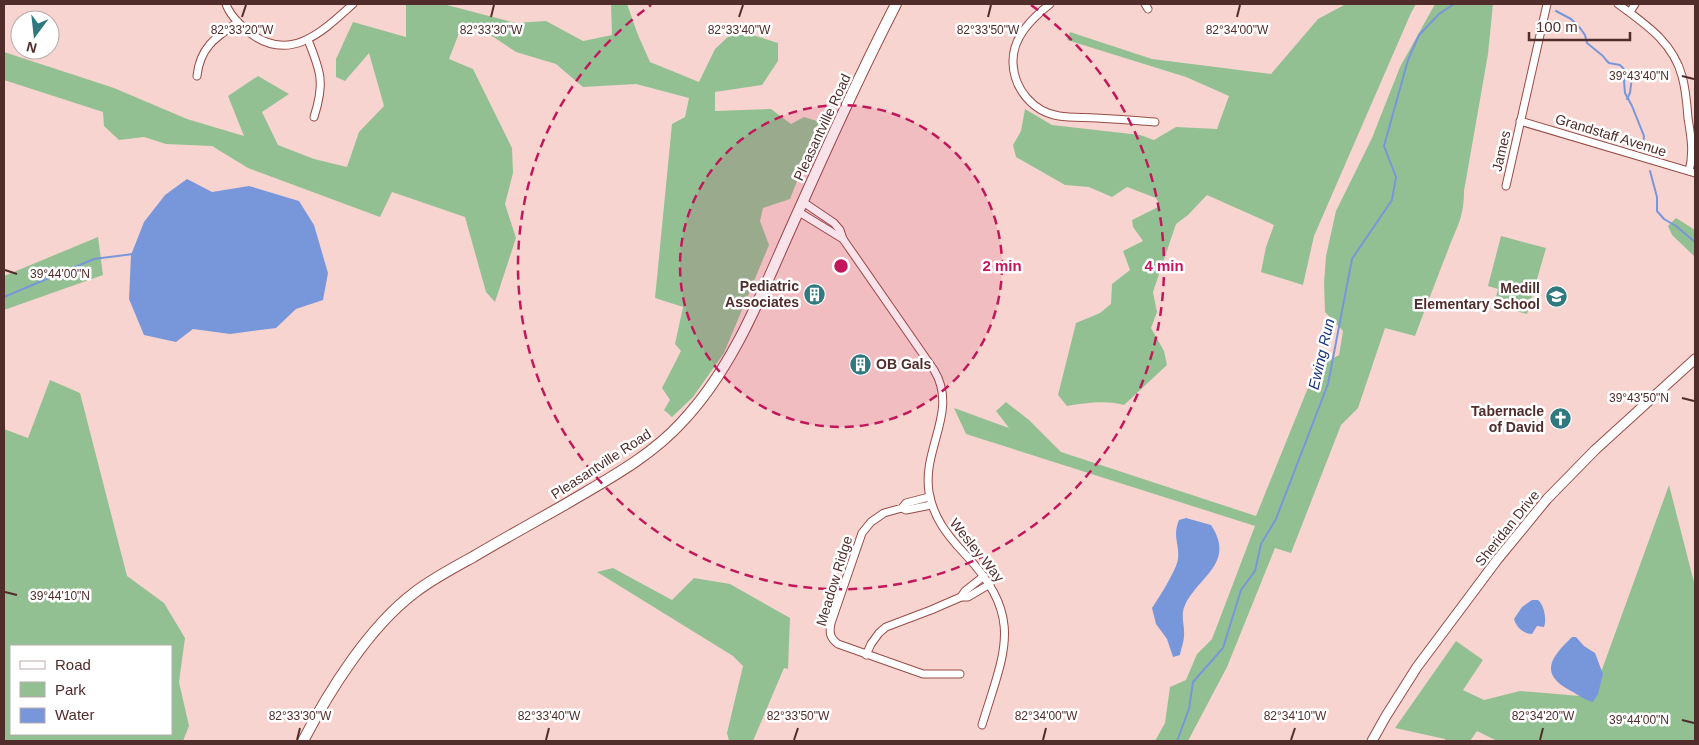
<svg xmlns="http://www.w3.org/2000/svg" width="1699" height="745" viewBox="0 0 1699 745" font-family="Arial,sans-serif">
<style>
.green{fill:#93c093;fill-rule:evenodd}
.water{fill:#7897db}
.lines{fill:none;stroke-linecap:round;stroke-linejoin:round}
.stream{stroke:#7897db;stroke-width:2}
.minor-casing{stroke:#974c47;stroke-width:9}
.tertiary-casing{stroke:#974c47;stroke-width:11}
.secondary-casing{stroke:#974c47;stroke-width:12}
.minor{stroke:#fff;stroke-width:7}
.tertiary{stroke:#fff;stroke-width:9}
.secondary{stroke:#fff;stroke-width:10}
.ticks{fill:none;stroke:#502d2b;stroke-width:2}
.ring{fill:none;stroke:#c2185b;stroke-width:2.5;stroke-dasharray:9 6}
.labels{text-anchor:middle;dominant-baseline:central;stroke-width:5;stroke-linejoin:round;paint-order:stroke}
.street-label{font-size:14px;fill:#502d2b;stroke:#fff}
.poi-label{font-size:14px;font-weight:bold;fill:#502d2b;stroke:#fff;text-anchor:end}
.water-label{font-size:15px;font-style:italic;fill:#163281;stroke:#fff}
.ticks-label{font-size:12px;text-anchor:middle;fill:#502d2b;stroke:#fff;stroke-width:5;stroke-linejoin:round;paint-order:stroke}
.centre{fill:#c2185b;stroke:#fff;stroke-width:2.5}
.ring-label{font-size:15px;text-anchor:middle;font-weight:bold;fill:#c2185b;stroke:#fff;stroke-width:5;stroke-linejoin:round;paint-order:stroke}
</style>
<rect width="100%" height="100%" fill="#f8d4d0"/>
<g class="green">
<path d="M406 4H443L516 23 546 21 583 41 612 35 611 4H627L638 35 650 62 699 82 715 49 731 34 756 36 778 43V61L762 85 715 92V111L771 109 791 124 804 117 820 122 790 199 763 208 760 221 769 245 724 353 693 397 672 417 664 410 670 400 662 388 681 351 675 344 683 307 655 298 672 124 685 117 689 98 636 84 583 87 556 64 516 52 492 36 461 28 449 59 473 69 512 148 513 173 505 204 516 238 495 302 486 292 465 217 392 192 380 217 248 168 212 146 166 144 144 137 119 140 104 126 103 112 4 80V52L114 88 187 119 244 136 228 96 258 76 289 94 262 112 278 145 314 159 347 167 359 132 384 106 369 53 345 81 336 77V59L353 22 406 37Z"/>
<path d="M1346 4H1416L1411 13 1314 236 1303 285 1261 272 1266 247 1274 225 1207 195 1188 215 1176 224 1153 292 1157 312 1151 328 1164 351 1167 365 1124 405C1105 400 1086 403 1067 406L1058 395 1076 323 1100 313 1111 304 1112 284 1130 270 1123 251 1143 241 1133 227 1132 220 1160 206 1156 198 1127 187 1112 197 1089 187 1065 185 1016 157 1013 145 1021 131 1025 109 1052 125 1140 135 1154 140 1176 127 1217 129 1229 96 1186 77 1067 40 1070 32 1152 59 1271 74 1318 19Z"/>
<path d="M1435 4H1493L1488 54 1464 191C1464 218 1457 226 1448 250 1437 278 1426 307 1415 336L1385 328 1358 408 1341 425 1291 553 1275 548 1227 667 1188 741H1155L1165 723 1170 687 1186 680 1197 654 1212 639 1255 526 966 434 954 408 1009 428 996 411 1006 402 1029 420 1061 452 1256 516 1316 368 1339 355 1343 331 1325 312 1324 283 1326 256 1336 211 1372 138 1400 67Z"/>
<path d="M1676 218 1695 230V257L1672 235 1668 226Z"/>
<path d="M1501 236 1546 248 1527 314 1494 305 1498 289 1488 286Z"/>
<path d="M98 237 103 275 4 310V276Z"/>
<path d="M50 380 80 393 127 576 164 603 185 638 179 682 189 726 183 741H4V429L28 438ZM171 646V734H11V646Z"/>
<path d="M1669 485 1695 586V741H1497L1477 731 1470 741H1445V739L1395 728 1456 641 1483 660 1463 690 1484 700 1520 691 1592 697Z"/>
<path d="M613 568 672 600 694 578 730 584 790 618 788 669 784 668 753 741H729L727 733 743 666 733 656 597 572Z"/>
</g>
<g class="water">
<path d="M187 179 212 192 249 186 299 201 314 225 328 273 323 300 296 309 276 328 230 334 193 329 176 342 144 335 129 299 131 255 144 222 165 195Z"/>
<path d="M1186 518 1211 525C1236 563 1199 576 1185 605 1180 615 1185 626 1184 636 1184 642 1181 648 1180 655L1173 657 1167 639 1156 624 1152 608C1159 598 1177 569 1178 559 1180 544 1172 537 1179 520Z"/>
<path d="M1532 600H1538C1544 605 1547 619 1544 627L1537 626 1532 634C1524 634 1516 627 1514 619L1522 607Z"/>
<path d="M1572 637H1576L1584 646 1595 653 1603 674 1598 694 1593 702C1584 700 1579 695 1571 691 1539 674 1550 658 1572 637Z"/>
</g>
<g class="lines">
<g class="stream">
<path d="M1556 11 1571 19 1580 28 1585 35 1587 43 1603 56 1606 60 1609 63 1620 65 1629 74 1624 81 1625 93 1632 106 1644 136 1643 145"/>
<path d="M1627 99 1630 93 1632 77 1629 74"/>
<path d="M1650 171 1657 197V211L1664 219 1676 226 1695 242"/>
<path d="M4 297 94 259 133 254"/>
<path d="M1177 741 1189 709 1193 682 1223 648 1241 590 1255 571 1261 544 1276 519 1328 384 1352 259 1392 200 1396 177 1384 146 1408 60 1419 35 1439 14 1454 4"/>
</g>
<defs>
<g id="minor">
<path d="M226 4C230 16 240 25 250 33 291 64 324 30 353 4"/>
<path d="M1050 4C1031 19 1012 38 1013 63 1014 89 1033 112 1059 116 1072 118 1085 117 1097 118 1116 119 1136 120 1155 122"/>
<path d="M1145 4 1148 9"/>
<path d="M1618 4C1645 24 1673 42 1682 76 1686 90 1687 104 1688 118 1691 136 1694 153 1689 171"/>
<path d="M1630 12 1635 4"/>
<path d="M308 40C321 72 325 83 314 117"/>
<path d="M197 76C200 47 216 37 238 22"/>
<path d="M1520 121 1695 173"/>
<path d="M1506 186 1547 4"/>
<path d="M803 202 834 223 840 230 843 239 934 370C959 411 922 448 929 492 933 517 947 535 964 553 1025 618 1005 649 982 725"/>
<path d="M799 212 843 239"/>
<path d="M929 497 906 503 902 508 884 513 871 522 862 533 831 623C829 633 830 638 838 644L923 674H960"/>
<path d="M902 508 906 510 931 505"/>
<path d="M961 597H968L990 584"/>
<path d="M866 655 871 644 879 633 886 627 931 610 961 597 965 591 984 576"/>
</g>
<path id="tertiary" d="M1372 741 1386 716 1417 667 1497 560 1547 499 1595 450 1695 359"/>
<path id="secondary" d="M303 741C329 691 369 627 414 593 432 579 453 568 473 557 505 538 538 520 571 501 610 478 651 456 682 422 733 368 760 297 790 230 824 154 858 78 896 4"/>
</defs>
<use href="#minor" class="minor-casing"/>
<use href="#tertiary" class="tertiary-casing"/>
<use href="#secondary" class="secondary-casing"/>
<use href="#minor" class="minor"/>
<use href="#tertiary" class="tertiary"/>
<use href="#secondary" class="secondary"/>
</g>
<path class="ticks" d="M242 17 246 5M491 17 494 5M739 17 743 5M988 17 991 5M1237 17 1240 5M1682 76 1694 79M5 270 17 274M1682 398 1694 401M5 592 17 595M1682 720 1694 723M297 740 300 728M546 740 549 728M794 740 798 728M1043 740 1046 728M1291 740 1295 728M1540 740 1543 728"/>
<circle cx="841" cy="266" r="161" fill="#c2185b" fill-opacity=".12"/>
<g class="ring">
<circle cx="841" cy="266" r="161"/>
<path d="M1031 5A323 323 0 1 1 651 5"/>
</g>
<defs>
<symbol id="building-disc" viewBox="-11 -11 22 22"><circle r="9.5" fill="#317981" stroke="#fff"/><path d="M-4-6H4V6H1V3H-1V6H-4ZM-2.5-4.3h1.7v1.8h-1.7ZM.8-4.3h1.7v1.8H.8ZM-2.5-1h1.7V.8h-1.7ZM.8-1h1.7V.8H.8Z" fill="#fff"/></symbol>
<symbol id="school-disc" viewBox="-11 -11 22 22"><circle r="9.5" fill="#317981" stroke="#fff"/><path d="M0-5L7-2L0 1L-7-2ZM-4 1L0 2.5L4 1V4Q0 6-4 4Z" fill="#fff"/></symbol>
<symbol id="church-disc" viewBox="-11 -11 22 22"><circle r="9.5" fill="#317981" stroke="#fff"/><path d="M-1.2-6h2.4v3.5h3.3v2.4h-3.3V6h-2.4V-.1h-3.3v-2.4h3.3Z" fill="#fff"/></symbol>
</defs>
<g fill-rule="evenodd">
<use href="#building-disc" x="802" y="282" width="25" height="25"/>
<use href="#school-disc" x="1544" y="284" width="25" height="25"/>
<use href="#building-disc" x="848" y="352" width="25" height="25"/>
<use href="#church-disc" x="1548" y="406" width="25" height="25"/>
</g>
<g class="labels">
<g class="street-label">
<text transform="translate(822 127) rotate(-65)">Pleasantville Road</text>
<text transform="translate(1611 135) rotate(17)">Grandstaff Avenue</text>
<text transform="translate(1501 151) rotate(-77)">James</text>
<text transform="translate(601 464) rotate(-33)">Pleasantville Road</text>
<text transform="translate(1507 528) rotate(-51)">Sheridan Drive</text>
<text transform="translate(977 550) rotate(51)">Wesley Way</text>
<text transform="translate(834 581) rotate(-73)">Meadow Ridge</text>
</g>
<g class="poi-label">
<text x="799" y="286">Pediatric<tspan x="799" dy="16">Associates</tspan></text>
<text x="1540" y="288">Medill<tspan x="1540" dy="16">Elementary School</tspan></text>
<text x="876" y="364" text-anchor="start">OB Gals</text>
<text x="1544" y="411">Tabernacle<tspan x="1544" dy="16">of David</tspan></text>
</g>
<g class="water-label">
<text transform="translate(1321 354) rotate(-77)">Ewing Run</text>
</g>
</g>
<g class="ticks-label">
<text x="242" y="34">82°33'20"W</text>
<text x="491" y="34">82°33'30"W</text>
<text x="739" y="34">82°33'40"W</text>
<text x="988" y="34">82°33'50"W</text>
<text x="1237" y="34">82°34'00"W</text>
<text x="1639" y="80">39°43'40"N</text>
<text x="60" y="278">39°44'00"N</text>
<text x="1639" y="402">39°43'50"N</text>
<text x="60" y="600">39°44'10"N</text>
<text x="300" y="720">82°33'30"W</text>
<text x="549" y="720">82°33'40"W</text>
<text x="798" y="720">82°33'50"W</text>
<text x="1046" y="720">82°34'00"W</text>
<text x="1295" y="720">82°34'10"W</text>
<text x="1543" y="720">82°34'20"W</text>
<text x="1639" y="724">39°44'00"N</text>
</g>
<circle cx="841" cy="266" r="8" class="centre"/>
<g class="ring-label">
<text x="1002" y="271">2 min</text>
<text x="1164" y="271">4 min</text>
</g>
<rect width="1699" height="745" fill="none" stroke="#502d2b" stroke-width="10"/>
<rect x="10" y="645" width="162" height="90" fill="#ffffff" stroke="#b9abaa"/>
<rect x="20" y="661" width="25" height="8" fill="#ffffff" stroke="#b9abaa"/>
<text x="55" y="670" font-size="15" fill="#502d2b">Road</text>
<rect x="20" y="682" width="25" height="15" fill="#93c093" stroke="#b9abaa"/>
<text x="55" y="695" font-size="15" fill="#502d2b">Park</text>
<rect x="20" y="708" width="25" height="15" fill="#7897db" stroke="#b9abaa"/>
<text x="55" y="720" font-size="15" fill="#502d2b">Water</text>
<g transform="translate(35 35) rotate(195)"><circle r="24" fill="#ffffff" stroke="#b9abaa"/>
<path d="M0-4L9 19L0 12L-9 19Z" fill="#317981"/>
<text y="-8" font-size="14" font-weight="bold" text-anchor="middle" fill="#502d2b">N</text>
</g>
<path d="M1529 32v8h101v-8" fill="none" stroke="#502d2b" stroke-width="2.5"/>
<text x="1536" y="32" font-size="15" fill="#502d2b" stroke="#ffffff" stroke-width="4" paint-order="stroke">100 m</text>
</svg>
